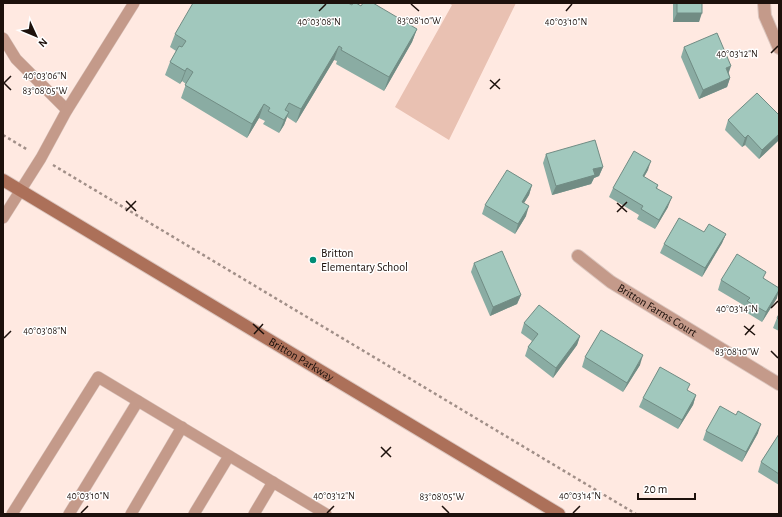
<svg xmlns="http://www.w3.org/2000/svg" width="782" height="517" viewBox="0 0 782 517" font-family="'Alegreya Sans',sans-serif">
<style>
.green{fill:#e9c1b2}
.lines{fill:none;stroke-linecap:round;stroke-linejoin:round}
.lane-casing{stroke:#dbc6bf;stroke-width:12}
.street-casing{stroke:#dbc6bf;stroke-width:14}
.secondary-casing{stroke:#dbc6bf;stroke-width:14}
.path{stroke:#a18f88;stroke-width:2.5;stroke-dasharray:3 3;stroke-linecap:butt}
.lane{stroke:#c49a8a;stroke-width:11}
.street{stroke:#c49a8a;stroke-width:12}
.secondary{stroke:#ac7059;stroke-width:12}
.wall{fill:#8aaca3}
.shaded-wall{fill:#718c84}
.building{fill:#a1c8bd;stroke:#718c84}
.ticks{fill:none;stroke:#1d110c;stroke-width:1.5}
.poi-dot{fill:#008c75;stroke:#fff;stroke-width:1.5}
.labels{text-anchor:middle;dominant-baseline:central;stroke-width:3;stroke-linejoin:round;paint-order:stroke}
.poi-label{font-size:12px;fill:#1d110c;stroke:#fff;text-anchor:start}
.street-label{font-size:12px;fill:#1d110c;stroke:#fff}
.ticks-label{font-size:10px;text-anchor:middle;fill:#1d110c;stroke:#fff;stroke-width:3;stroke-linejoin:round;paint-order:stroke}
</style>
<rect width="100%" height="100%" fill="#ffe9e1"/>
<path class="green" d="M448 3H516L449 140 395 107 452 5Z"/>
<g class="lines">
<defs>
<g id="lane">
<path d="M3 38 16 59 67 110"/>
<path d="M3 218 41 158 67 110 134 3"/>
<path d="M12 514 98 377 326 514"/>
<path d="M69 514 138 401"/>
<path d="M131 514 182 427"/>
<path d="M194 514 229 456"/>
<path d="M254 514 273 482"/>
</g>
<g id="street">
<path d="M764 3 765 16 779 48"/>
<path id="s1" d="M578 256 611 282 779 384"/>
</g>
<g id="secondary">
<path id="s2" d="M3 180 559 514"/>
</g>
</defs>
<use href="#lane" class="lane-casing"/>
<use href="#street" class="street-casing"/>
<use href="#secondary" class="secondary-casing"/>
<g class="path">
<path d="M3 135 28 150"/>
<path d="M53 165 636 514"/>
</g>
<use href="#lane" class="lane"/>
<use href="#street" class="street"/>
<use href="#secondary" class="secondary"/>
</g>
<g class="wall">
<path d="M673 3H702L699 22H673Z"/>
<path d="M352 5 361 6 417 29 412 42 384 91 336 64 337 61 334 60 296 123 287 117 284 125 279 133 263 124 265 121 259 118 247 138 181 98 186 84 182 81 180 84 165 75 170 62 176 51 170 47 175 34Z"/>
<path d="M684 47 729 73 730 78 727 87 699 99 681 57Z"/>
<path d="M779 115V140L759 159 745 145 742 147 725 130 728 120Z"/>
<path d="M546 154 603 167 599 176 594 178 591 184 552 195 543 163Z"/>
<path d="M648 170 644 177 658 185 657 189 668 207 655 229 637 219 639 215 609 197 613 188Z"/>
<path d="M532 185 529 195 524 203 526 216 515 234 482 214 485 205Z"/>
<path d="M704 232 726 234 722 243 702 277 660 253 664 244Z"/>
<path d="M474 263 521 295 517 304 490 316 471 272Z"/>
<path d="M764 278 777 298 762 322 744 311 745 306 718 290 721 280Z"/>
<path d="M779 314V331L773 328 777 318Z"/>
<path d="M524 323 580 336 577 345 553 378 525 356 528 347 532 341 521 333Z"/>
<path d="M585 357 640 365 623 392 582 367Z"/>
<path d="M696 395 693 405 678 429 639 407 643 398Z"/>
<path d="M706 431 758 433 742 462 703 440Z"/>
<path d="M779 434V485L758 472 761 462Z"/>
</g>
<g class="shaded-wall">
<path d="M677 13H702L699 22H673Z"/>
<path d="M417 29 412 42 384 91 389 77Z"/>
<path d="M339 46 334 60 296 123 301 109Z"/>
<path d="M731 66 728 75 726 68Z"/>
<path d="M187 68 182 81 180 84 185 71Z"/>
<path d="M730 78 727 87 699 99 703 90Z"/>
<path d="M264 104 259 118 247 138 252 124Z"/>
<path d="M289 112 284 125 279 133 284 120Z"/>
<path d="M779 134V140L759 159 762 150Z"/>
<path d="M748 135 745 145 742 147 745 138Z"/>
<path d="M651 161 648 170 639 185 643 176Z"/>
<path d="M603 167 599 176 594 178 591 184 552 195 556 186 593 169Z"/>
<path d="M532 185 529 195 519 211 522 202Z"/>
<path d="M672 197 668 207 655 229 659 220Z"/>
<path d="M529 206 526 216 515 234 518 224Z"/>
<path d="M726 234 722 243 702 277 705 268Z"/>
<path d="M779 290 777 298 762 322 766 312Z"/>
<path d="M521 295 517 304 490 316 493 307Z"/>
<path d="M580 336 577 345 553 378 556 368Z"/>
<path d="M643 355 640 365 623 392 627 383Z"/>
<path d="M696 395 693 405 678 429 682 420Z"/>
<path d="M761 424 758 433 742 462 746 452Z"/>
</g>
<g class="building">
<path d="M193 3H348L352 5 353 3H356L361 6 363 3H373L417 29 389 77 341 50 342 48 339 46 301 109 289 103 285 110 289 112 284 120 268 111 270 108 264 104 252 124 185 85 193 72 187 68 185 71 170 62 179 46 182 47 186 41 175 34Z"/>
<rect x="677" y="3" width="25" height="10"/>
<path d="M717 33 731 66 726 68 730 78 703 90 684 47Z"/>
<path d="M757 93 779 115V134L762 150 748 135 745 138 728 120Z"/>
<path d="M595 140 603 167 593 169 595 175 556 186 546 154Z"/>
<path d="M634 151 651 161 643 176 658 185 656 188 672 197 659 220 641 209 643 206 613 188Z"/>
<path d="M507 170 532 185 522 202 529 206 518 224 485 205Z"/>
<path d="M679 218 704 232 709 224 726 234 705 268 664 244Z"/>
<path d="M502 251 521 295 493 307 474 263Z"/>
<path d="M737 254 766 272 763 278 779 288V290L766 312 747 301 750 298 721 280Z"/>
<path d="M539 305 580 336 556 368 528 347 538 334 524 323Z"/>
<path d="M779 314V320L777 318Z"/>
<path d="M601 330 643 355 627 383 585 357Z"/>
<path d="M660 367 690 384 687 390 696 395 682 420 643 398Z"/>
<path d="M720 406 736 415 738 411 761 424 746 452 706 431Z"/>
<path d="M779 434V474L761 462Z"/>
</g>
<path class="ticks" d="M411 4 419 11M319 11 326 4M566 11 572 4M771 53 778 46M490 80 500 89M4 83 11 90M4 83 11 76M490 89 500 79M126 201 136 211M617 203 627 212M126 211 136 201M617 212 627 202M771 308 778 301M253 324 264 334M744 326 755 335M254 334 263 324M745 335 754 325M4 338 11 331M771 351 778 358M381 447 391 457M381 457 391 447M442 506 449 513M81 513 88 506M327 513 334 506M573 513 580 506"/>
<circle class="poi-dot" cx="313" cy="260" r="4"/>
<g class="labels">
<g class="poi-label">
<text x="321" y="253">Britton<tspan x="321" dy="14">Elementary School</tspan></text>
</g>
<g class="street-label">
<text stroke="none"><textPath href="#s1" startOffset="96">Britton Farms Court</textPath></text>
<text stroke="none"><textPath href="#s2" startOffset="348">Britton Parkway</textPath></text>
</g>
</g>
<g class="ticks-label">
<text x="419" y="24">83°08'10"W</text>
<text x="566" y="25">40°03'10"N</text>
<text x="319" y="25">40°03'08"N</text>
<text x="737" y="57">40°03'12"N</text>
<text x="45" y="79">40°03'06"N</text>
<text x="45" y="94">83°08'05"W</text>
<text x="737" y="312">40°03'14"N</text>
<text x="45" y="334">40°03'08"N</text>
<text x="737" y="355">83°08'10"W</text>
<text x="88" y="499">40°03'10"N</text>
<text x="334" y="499">40°03'12"N</text>
<text x="580" y="499">40°03'14"N</text>
<text x="442" y="500">83°08'05"W</text>
</g>
<rect width="782" height="517" fill="none" stroke="#1d110c" stroke-width="8"/>
<g transform="translate(36 36) rotate(134)" stroke="#ffffff" stroke-width="3" paint-order="stroke">
<path d="M0-3L7 15L0 10L-7 15Z" fill="#1d110c"/>
<text y="-6" font-size="11" font-weight="bold" text-anchor="middle" fill="#1d110c">N</text>
</g>
<path d="M638 493v6h57v-6" fill="none" stroke="#1d110c" stroke-width="2"/>
<text x="644" y="493" font-size="12" fill="#1d110c" stroke="#ffffff" stroke-width="3" paint-order="stroke">20 m</text>
</svg>
